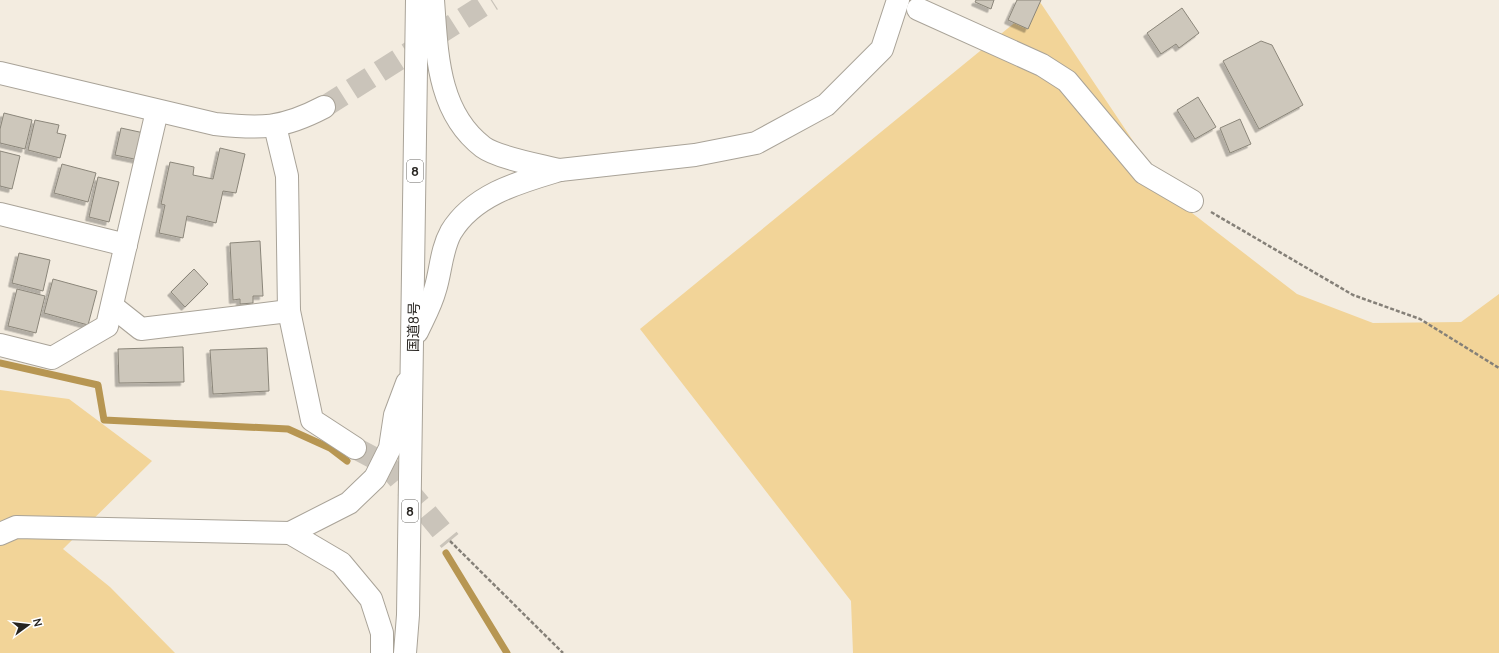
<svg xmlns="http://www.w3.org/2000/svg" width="1499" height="653" viewBox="0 0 1499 653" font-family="Manrope,'Noto Sans JP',sans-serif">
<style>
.green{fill:#f2d498}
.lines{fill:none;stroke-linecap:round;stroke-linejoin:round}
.stream{stroke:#b79652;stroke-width:7}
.building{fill:#cdc7bb;stroke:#8b867a;filter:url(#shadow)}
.minor-tunnel{stroke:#cac4ba;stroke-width:22;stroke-dasharray:22 11;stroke-linecap:butt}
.minor-casing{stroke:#a9a398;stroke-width:24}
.highway-casing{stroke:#a9a398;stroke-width:24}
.path{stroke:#858078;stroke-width:2.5;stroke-dasharray:4 2;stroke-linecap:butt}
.minor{stroke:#fff;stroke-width:22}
.highway{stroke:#fff;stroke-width:22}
.labels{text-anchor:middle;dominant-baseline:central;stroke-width:3.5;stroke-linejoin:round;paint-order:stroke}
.shield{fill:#fff;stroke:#686663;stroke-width:1}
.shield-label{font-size:13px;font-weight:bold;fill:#272420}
.street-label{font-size:14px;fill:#272420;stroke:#fff}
</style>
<defs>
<filter id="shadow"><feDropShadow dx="-3.5" dy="3.5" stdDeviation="0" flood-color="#0004"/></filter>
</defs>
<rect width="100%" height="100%" fill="#f3ece0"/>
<g class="green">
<path d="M1040 2 1170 196 1297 294 1373 323 1461 322 1499 294V653H853L851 601 640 329Z"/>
<path d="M0 390 69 399 152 461 63 549 110 587 175 653H0Z"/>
</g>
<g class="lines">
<g class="stream">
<path d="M0 363 98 385 104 420 288 429 330 448 347 461"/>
<path d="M446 553 507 653"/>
</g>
</g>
<g class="building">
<path d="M976 0H994L991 9 975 2Z"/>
<path d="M1017 0H1041L1028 29 1008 20Z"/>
<path d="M1182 8 1199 33 1179 48 1176 44 1161 54 1147 33Z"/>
<path d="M1261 41 1272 45 1303 105 1259 129 1223 61Z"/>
<path d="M1198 97 1216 127 1195 139 1177 110Z"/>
<path d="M4 113 32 120 25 149 0 143V129Z"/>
<path d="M1240 119 1251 144 1230 153 1220 128Z"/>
<path d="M35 120 59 125 57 133 66 135 60 158 28 150Z"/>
<path d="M121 128 144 133 139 160 115 155Z"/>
<path d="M220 148 245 154 236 193 223 191 216 223 187 216 183 238 159 233 165 205 161 204 170 162 194 167 193 175 213 179Z"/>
<path d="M0 151 20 156 12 189 0 186Z"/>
<path d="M62 164 96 173 88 202 54 193Z"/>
<path d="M98 177 119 182 109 222 89 217Z"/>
<path d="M260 241 263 296H253V303L240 304V299L233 300 230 243Z"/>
<path d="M19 253 50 260 43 291 12 283Z"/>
<path d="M194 269 208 284 185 307 171 292Z"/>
<path d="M53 279 97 291 88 325 44 313Z"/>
<path d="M17 289 45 296 36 333 8 326Z"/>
<path d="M183 347 184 382 119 383 118 349Z"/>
<path d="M267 348 269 391 213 394 210 350Z"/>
</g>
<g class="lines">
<g class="minor-tunnel">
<path d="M324 107 492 0"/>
<path d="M355 448 387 465 450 541"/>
</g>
<defs>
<g id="minor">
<path d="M918 9 1042 65 1067 81 1144 173 1192 201"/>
<path d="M0 73 215 124C261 129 282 129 324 107"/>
<path d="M275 126 287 176 289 311 312 420 355 448"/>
<path d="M560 170 695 155 756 143 826 105 882 49 898 0"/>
<path d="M0 214 126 245"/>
<path d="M112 306 141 329 289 311"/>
<path d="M0 345 52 358 107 326 157 111"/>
<path d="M0 534 16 527 290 533"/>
</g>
<g id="highway">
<path d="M433 0C437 52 437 112 483 147 498 158 539 165 559 170"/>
<path d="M417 332C423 319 431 305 435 290 441 271 441 250 451 232 474 194 520 182 560 170"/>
<path d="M290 533 349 503 375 478 390 448 395 415 407 383"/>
<path d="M290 533 341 563 371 599 382 633V653"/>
<path d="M405 653 408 615 417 0"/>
</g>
</defs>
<use href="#minor" class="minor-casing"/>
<use href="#highway" class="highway-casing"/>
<g class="path">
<path d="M1211 212 1353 295 1420 319 1499 368"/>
<path d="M450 541 563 653"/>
</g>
<use href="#minor" class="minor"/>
<use href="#highway" class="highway"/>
</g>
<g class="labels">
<g class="shield">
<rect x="407" y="160" width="16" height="22" rx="3"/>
<rect x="402" y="500" width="16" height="22" rx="3"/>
</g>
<g class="shield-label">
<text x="415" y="171">8</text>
<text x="410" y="511">8</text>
</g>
<g class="street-label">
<text transform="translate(413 327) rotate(-89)">国道8号</text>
</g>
</g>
<g transform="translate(28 625) rotate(75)" stroke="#ffffff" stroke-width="3" paint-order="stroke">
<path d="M0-3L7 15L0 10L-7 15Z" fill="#272420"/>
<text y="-6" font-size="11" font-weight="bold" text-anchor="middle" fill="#272420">N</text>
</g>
</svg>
